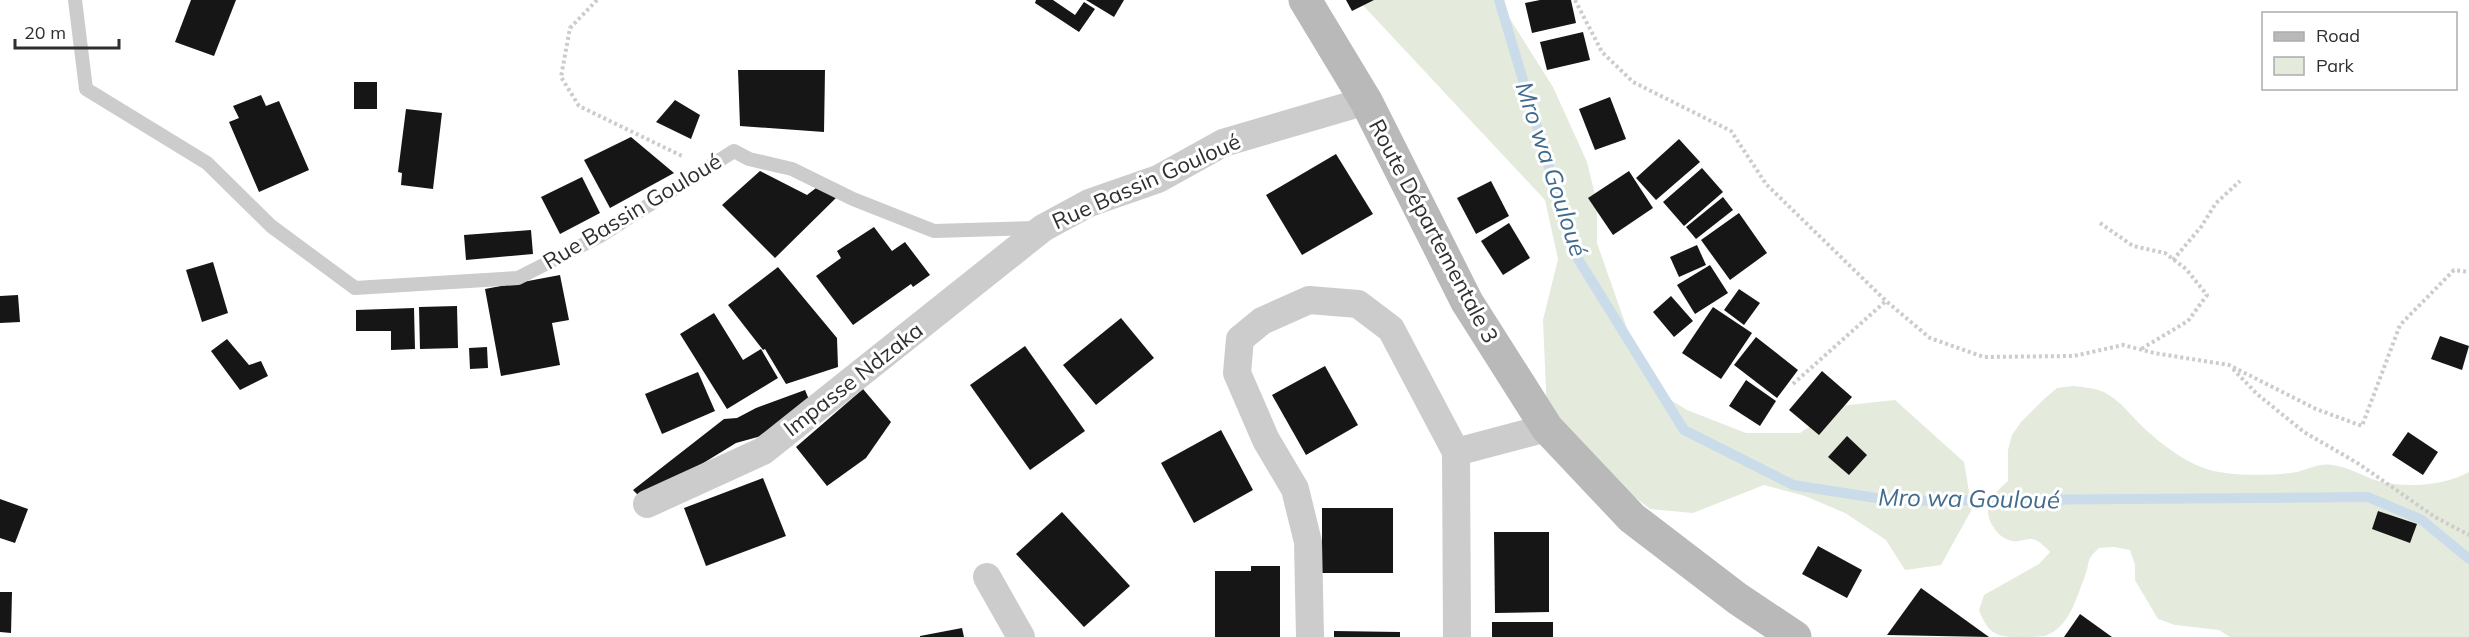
<svg xmlns="http://www.w3.org/2000/svg" width="2469" height="637" viewBox="0 0 2469 637" font-family="Mulish,sans-serif">
<style>
.green{fill:#e4ebdd}
.lines{fill:none;stroke-linecap:round;stroke-linejoin:round}
.stream{stroke:#cadcea;stroke-width:10}
.building{fill:#161616}
.path{stroke:#ccc;stroke-width:4;stroke-dasharray:3 3;stroke-linecap:butt}
.lane{stroke:#ccc;stroke-width:14}
.street{stroke:#ccc;stroke-width:28}
.secondary{stroke:#b9b9b9;stroke-width:33}
.labels{text-anchor:middle;dominant-baseline:central;stroke-width:6;stroke-linejoin:round;paint-order:stroke}
.street-label{font-size:22px;fill:#2f2f2f;stroke:#fff}
.water-label{font-size:24px;font-style:italic;fill:#416b8d;stroke:#fff}
</style>
<rect width="100%" height="100%" fill="#fff"/>
<g class="green">
<path d="M1358 0H1498L1553 87 1587 162 1597 203V243L1630 337 1656 391 1687 410 1746 433H1800L1840 406 1895 400 1964 462 1972 509 1941 565 1905 570 1886 540 1845 513 1805 496 1764 485 1693 513 1650 509 1606 475 1547 414 1543 320 1558 259 1545 200Z"/>
<path d="M2073 386C2083 387 2094 388 2104 392 2120 400 2132 417 2145 429 2160 443 2181 459 2201 467 2224 477 2273 476 2297 472 2309 469 2319 463 2332 465 2348 467 2361 475 2375 480 2403 489 2444 486 2469 472V637H2230L2219 630 2175 625 2158 619 2135 580V565L2130 550 2114 547 2099 548C2085 561 2091 560 2085 576 2076 598 2070 627 2045 636 2037 637 2025 637 2016 637 1994 637 1987 631 1979 610L1984 595 2039 564 2050 552C2029 528 2028 546 2008 540 2003 538 1997 533 1994 528 1980 509 1993 494 2008 481V450L2012 435 2021 422 2044 399 2057 388Z"/>
</g>
<g class="lines">
<path class="stream" d="M1499 0 1575 254 1684 430 1793 485 1895 501 2368 497 2422 520 2469 559"/>
</g>
<g class="building">
<path d="M191 0H236L214 56 175 42Z"/>
<path d="M1036 0H1053L1075 15 1084 2 1095 9 1079 32 1035 3Z"/>
<path d="M1086 0H1124L1114 17Z"/>
<path d="M1346 0H1374L1352 11Z"/>
<path d="M1540 0H1571L1576 23 1532 33 1525 3Z"/>
<path d="M1583 32 1590 60 1547 70 1540 42Z"/>
<path d="M738 70H825L824 132 740 126Z"/>
<rect x="354" y="82" width="23" height="27"/>
<path d="M261 95 266 106 279 101 309 170 259 192 229 122 239 118 233 106Z"/>
<path d="M1610 97 1626 139 1595 150 1579 109Z"/>
<path d="M675 100 700 115 691 139 656 122Z"/>
<path d="M406 109 442 113 433 189 401 185 402 173 398 172Z"/>
<path d="M631 137 674 173 610 208 584 160Z"/>
<path d="M1679 139 1700 162 1656 200 1636 178Z"/>
<path d="M1336 154 1373 214 1302 255 1266 195Z"/>
<path d="M1702 168 1723 192 1684 226 1663 202Z"/>
<path d="M760 171 807 195 816 188 837 197 775 258 722 205Z"/>
<path d="M1629 171 1653 208 1613 235 1588 198Z"/>
<path d="M582 177 600 213 560 234 541 197Z"/>
<path d="M1491 181 1509 216 1476 234 1457 198Z"/>
<path d="M1723 197 1733 210 1696 239 1686 227Z"/>
<path d="M1739 213 1767 253 1730 280 1701 240Z"/>
<path d="M1509 223 1530 258 1503 275 1481 241Z"/>
<path d="M874 227 892 251 905 242 930 275 913 287 911 284 853 325 816 276 841 258 837 251Z"/>
<path d="M531 230 533 254 466 260 464 235Z"/>
<path d="M1697 245 1706 265 1679 277 1670 257Z"/>
<path d="M213 262 228 313 202 322 186 270Z"/>
<path d="M1710 265 1728 293 1695 314 1677 285Z"/>
<path d="M778 267 837 338 838 367 786 384 765 349 763 350 728 305Z"/>
<path d="M560 275 569 320 552 323 560 365 501 376 485 289Z"/>
<path d="M1739 289 1760 303 1744 325 1724 310Z"/>
<path d="M18 295 20 322 0 323V296Z"/>
<path d="M1671 296 1693 321 1674 337 1653 312Z"/>
<path d="M457 306 458 348 420 349 419 307Z"/>
<path d="M1713 307 1752 333 1721 379 1682 353Z"/>
<path d="M414 308 415 349 391 350V331H356V310Z"/>
<path d="M714 313 743 360 761 349 778 378 727 409 680 334Z"/>
<path d="M1121 318 1154 358 1096 405 1063 365Z"/>
<path d="M2440 336 2469 346 2462 370 2431 359Z"/>
<path d="M1756 337 1798 370 1777 398 1734 365Z"/>
<path d="M227 339 249 365 261 361 268 376 240 390 211 351Z"/>
<path d="M1025 346 1085 431 1030 470 970 385Z"/>
<path d="M487 347 488 368 470 369 469 348Z"/>
<path d="M1325 366 1358 425 1306 455 1272 395Z"/>
<path d="M1822 371 1852 397 1819 435 1789 410Z"/>
<path d="M698 372 715 411 662 434 645 394Z"/>
<path d="M1746 380 1776 401 1760 426 1729 406Z"/>
<path d="M863 389 891 422 866 458 827 486 796 447Z"/>
<path d="M805 390 813 409 765 435 736 443 643 500 633 490 724 419 737 418 756 408Z"/>
<path d="M1221 430 1253 490 1194 523 1161 463Z"/>
<path d="M2408 432 2438 452 2423 475 2392 455Z"/>
<path d="M1847 436 1867 455 1849 475 1828 457Z"/>
<path d="M763 478 786 536 706 566 684 508Z"/>
<path d="M0 499 28 509 15 543 0 538Z"/>
<rect x="1322" y="508" width="71" height="65"/>
<path d="M2378 511 2417 524 2410 543 2372 529Z"/>
<path d="M1062 512 1130 586 1084 627 1016 554Z"/>
<path d="M1494 532H1549V612L1495 613Z"/>
<path d="M1818 546 1862 570 1847 598 1802 574Z"/>
<path d="M1251 566H1280V637H1215V571H1251Z"/>
<path d="M1921 588 1989 637 1887 635Z"/>
<path d="M0 592H12L11 633 0 632Z"/>
<path d="M2080 614 2112 637H2064Z"/>
<rect x="1492" y="622" width="61" height="15"/>
<path d="M962 628 964 637H920V636Z"/>
<path d="M1334 631 1400 632V637H1334Z"/>
</g>
<g class="lines">
<g class="path">
<path d="M597 0 570 28 561 77 579 106 682 156"/>
<path d="M1575 0 1602 52 1633 82 1731 131 1766 184 1886 301 1930 338 1984 357 2074 356 2123 345 2154 353 2229 365 2316 409 2362 426 2400 325 2454 270 2469 272"/>
<path d="M2100 223 2133 246 2165 253 2186 269 2207 295 2188 321 2141 349"/>
<path d="M2173 260 2201 227 2216 203 2240 181"/>
<path d="M2233 369 2257 394 2304 432 2359 464 2435 517 2469 535"/>
<path d="M1793 384 1886 301"/>
</g>
<path class="lane" d="M75 0 86 89 207 163 271 226 355 288 518 278 600 236 734 151 749 159 792 169 853 199 934 231 1036 228"/>
<g class="street">
<path d="M1456 452 1457 637"/>
<path d="M647 504 763 451 1043 228 1089 203 1158 179 1223 143 1366 101"/>
<path d="M987 577 1021 637"/>
<path d="M1310 637 1308 542 1295 489 1266 440 1237 373 1240 339 1262 321 1309 300 1358 304 1391 329 1456 452 1547 428"/>
</g>
<path class="secondary" d="M1305 0 1366 101 1467 302 1547 428 1632 518 1738 599 1795 637"/>
</g>
<g class="labels">
<g class="street-label">
<text transform="translate(1146 181) rotate(-24)">Rue Bassin Gouloué</text>
<text transform="translate(632 211) rotate(-31)">Rue Bassin Gouloué</text>
<text transform="translate(1434 231) rotate(62)">Route Départementale 3</text>
<text transform="translate(853 379) rotate(-38)">Impasse Ndzaka</text>
</g>
<g class="water-label">
<text transform="translate(1552 169) rotate(72)">Mro wa Gouloué</text>
<text transform="translate(1969 498) rotate(1)">Mro wa Gouloué</text>
</g>
</g>
<rect x="2262" y="12" width="195" height="78" fill="#ffffff" stroke="#acacac" stroke-width="1.5"/>
<rect x="2274" y="32" width="30" height="9" fill="#b9b9b9" stroke="#acacac" stroke-width="1.5"/>
<text x="2316" y="42" font-size="18" fill="#2f2f2f">Road</text>
<rect x="2274" y="57" width="30" height="18" fill="#e4ebdd" stroke="#acacac" stroke-width="1.5"/>
<text x="2316" y="72" font-size="18" fill="#2f2f2f">Park</text>
<path d="M15 39v9h104v-9" fill="none" stroke="#2f2f2f" stroke-width="3"/>
<text x="24" y="39" font-size="18" fill="#2f2f2f" stroke="#ffffff" stroke-width="4.5" paint-order="stroke">20 m</text>
</svg>
